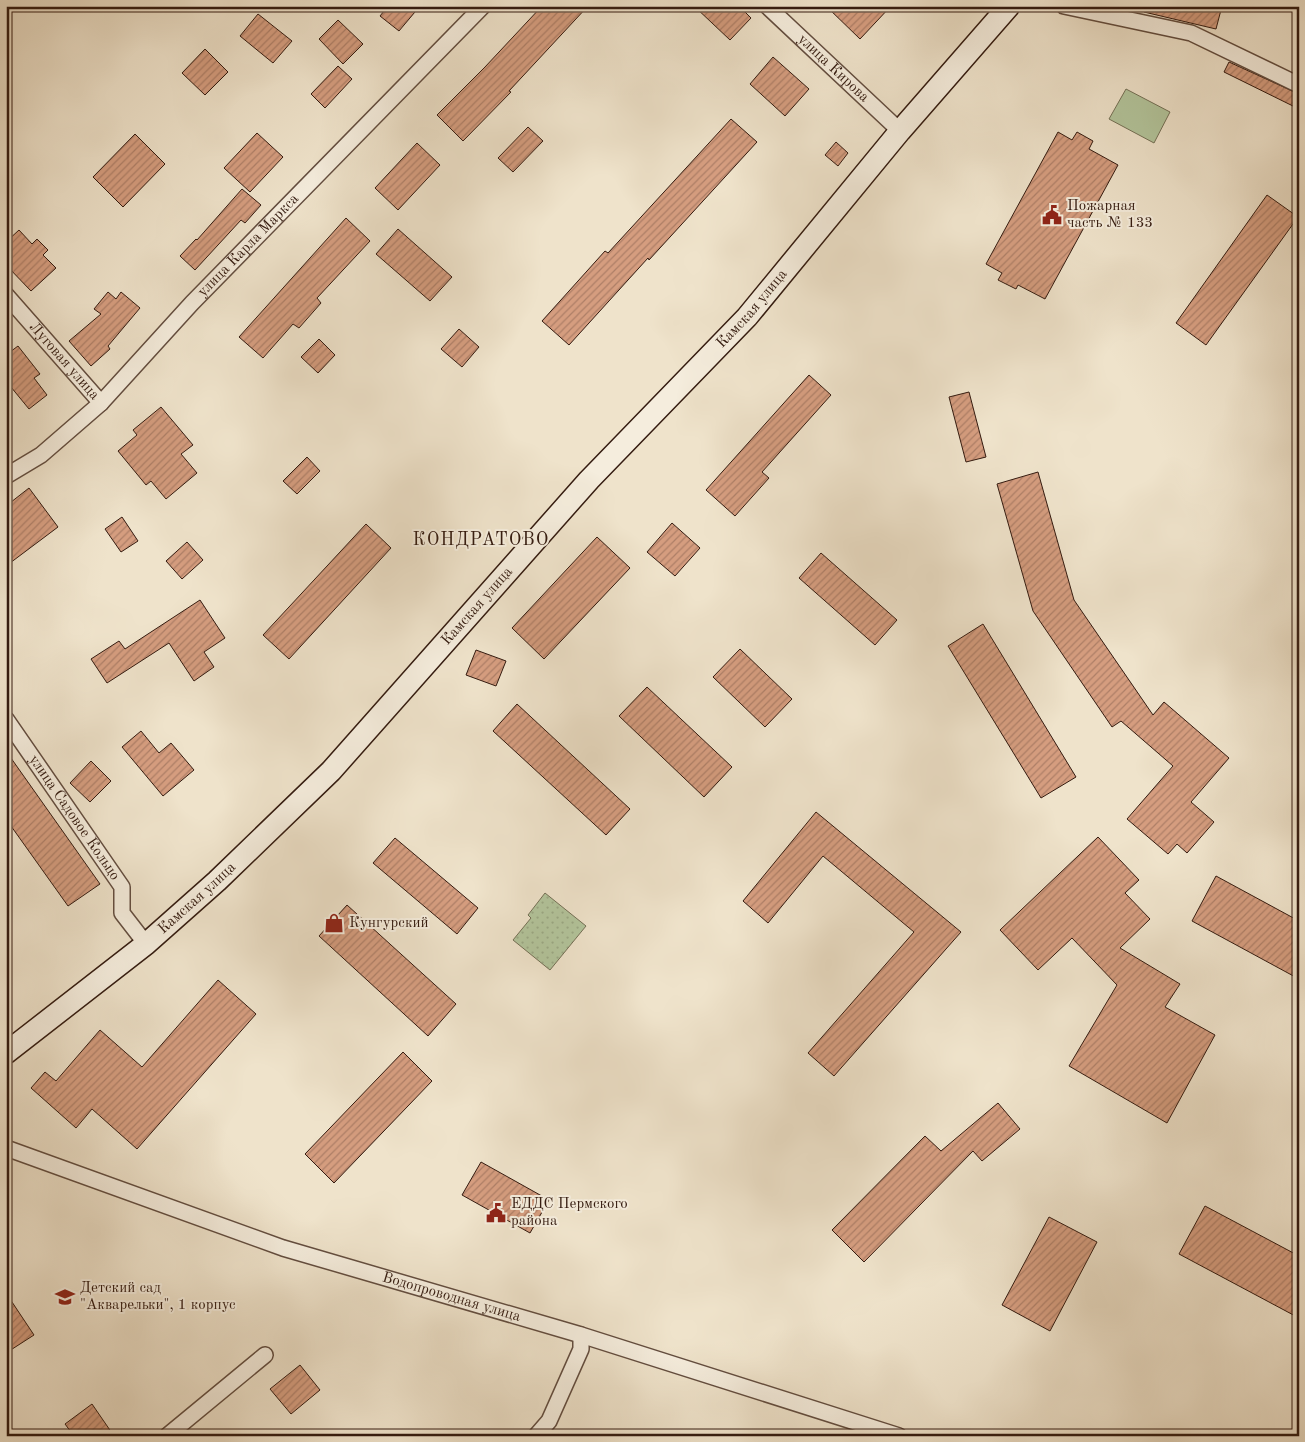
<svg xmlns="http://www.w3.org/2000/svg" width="1305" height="1442" viewBox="0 0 1305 1442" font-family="'Old Standard TT',serif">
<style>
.grass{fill:url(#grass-dots);stroke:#747056}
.garden{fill:#b3c59c;stroke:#747056}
.building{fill:url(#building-hatch);stroke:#341b10}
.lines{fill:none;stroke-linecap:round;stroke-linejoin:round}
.street-casing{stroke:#634d3f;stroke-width:18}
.secondary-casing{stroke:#341b10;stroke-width:24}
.street{stroke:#f5eddd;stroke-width:15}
.secondary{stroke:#f5eddd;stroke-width:21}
.labels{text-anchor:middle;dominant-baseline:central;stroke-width:4;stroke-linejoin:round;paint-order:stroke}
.street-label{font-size:15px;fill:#341b10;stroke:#f5eddd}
.poi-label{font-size:15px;fill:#341b10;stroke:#f5eddd;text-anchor:start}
.quarter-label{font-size:18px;letter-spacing:1px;fill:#341b10;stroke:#f5eddd}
</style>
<defs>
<pattern id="grass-dots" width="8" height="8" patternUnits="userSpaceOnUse" patternTransform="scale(1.25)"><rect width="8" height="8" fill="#b3c59c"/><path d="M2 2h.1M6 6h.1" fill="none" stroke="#9ba985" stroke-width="1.8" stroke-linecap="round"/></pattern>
<pattern id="building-hatch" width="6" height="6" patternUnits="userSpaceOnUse" patternTransform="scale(1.25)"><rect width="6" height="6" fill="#d59d7f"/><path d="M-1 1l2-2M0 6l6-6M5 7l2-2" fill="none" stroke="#ae7f67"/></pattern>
</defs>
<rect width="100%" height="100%" fill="#efe3cb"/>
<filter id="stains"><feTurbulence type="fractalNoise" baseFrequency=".004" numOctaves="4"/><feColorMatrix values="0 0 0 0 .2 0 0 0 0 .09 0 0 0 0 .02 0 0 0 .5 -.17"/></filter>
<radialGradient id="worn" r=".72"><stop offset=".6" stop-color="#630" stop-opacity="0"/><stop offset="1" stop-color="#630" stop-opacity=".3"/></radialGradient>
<path class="grass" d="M545 893 586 926 550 970 513 940 531 918 528 915Z"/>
<path class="garden" d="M1126 89 1170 112 1154 143 1109 119Z"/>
<g class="building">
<path d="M388 6H420L399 31 380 16Z"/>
<path d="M542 6H588L509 91 511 92 463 141 437 115 485 67Z"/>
<path d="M694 6H739L751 18 730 40Z"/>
<path d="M826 6H891L860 39Z"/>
<path d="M1145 6H1222L1216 29 1144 12Z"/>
<path d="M258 14 292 41 273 63 240 36Z"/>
<path d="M338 20 363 44 343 64 319 39Z"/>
<path d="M205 49 228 72 205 95 182 73Z"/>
<path d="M773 57 809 89 785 116 750 84Z"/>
<path d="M1229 62 1299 94V109L1224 72Z"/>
<path d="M338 66 352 79 325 108 311 94Z"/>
<path d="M731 119 757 142 649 260 648 258 569 345 542 321 605 251 608 253Z"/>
<path d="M528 127 543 141 513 172 498 158Z"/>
<path d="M1058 132 1072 140 1077 132 1093 141 1089 149 1118 165 1045 299 1018 285 1016 289 998 280 1002 273 986 264Z"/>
<path d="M257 133 283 157 250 192 224 168Z"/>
<path d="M135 134 165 164 123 207 93 177Z"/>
<path d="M836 142 848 153 838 166 825 155Z"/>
<path d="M417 143 440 165 398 210 375 188Z"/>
<path d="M242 189 261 205 245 223 241 220 195 270 180 256 196 239 197 240Z"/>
<path d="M1267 195 1298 217 1206 345 1176 323Z"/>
<path d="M346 218 370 241 317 298 321 303 299 328 293 324 263 358 239 337Z"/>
<path d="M398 229 452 277 430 301 376 254Z"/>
<path d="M19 230 32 244 37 239 48 250 43 255 56 268 31 291 6 265V242Z"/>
<path d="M108 292 116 299 121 292 140 308 108 346 110 349 91 366 69 341 101 314 94 309Z"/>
<path d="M459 329 479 347 462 367 441 349Z"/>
<path d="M319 339 335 355 318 373 301 357Z"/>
<path d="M18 346 40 374 34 378 47 395 29 409 6 381V355Z"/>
<path d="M809 375 831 395 762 472 769 478 735 516 706 490Z"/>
<path d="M969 392 986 457 966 462 949 397Z"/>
<path d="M161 407 193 445 181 454 197 473 166 499 151 481 146 485 118 451 137 435 133 430Z"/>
<path d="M307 457 320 471 297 494 283 481Z"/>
<path d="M1038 472 1074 600 1153 715 1164 702 1229 758 1191 802 1214 822 1187 853 1177 844 1168 854 1127 819 1173 766 1121 721 1112 727 1033 611 997 484Z"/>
<path d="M29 488 58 527 6 566V506Z"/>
<path d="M122 517 138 541 121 552 105 529Z"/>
<path d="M672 523 700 548 675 576 647 552Z"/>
<path d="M366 524 391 548 289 659 263 635Z"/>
<path d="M597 537 630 568 544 659 512 628Z"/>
<path d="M187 542 203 560 182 579 166 561Z"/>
<path d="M821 553 897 620 875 645 799 578Z"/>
<path d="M200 600 225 638 204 652 214 667 194 681 169 643 107 683 91 659 119 641 125 649Z"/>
<path d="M983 624 1076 777 1041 798 948 646Z"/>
<path d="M740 649 792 699 765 727 713 677Z"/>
<path d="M476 650 506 661 496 686 466 675Z"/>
<path d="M647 687 732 767 704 797 619 716Z"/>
<path d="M517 704 630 809 606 835 493 731Z"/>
<path d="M141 731 159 753 171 743 194 770 163 796 122 747Z"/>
<path d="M6 751 100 884 68 906 6 819Z"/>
<path d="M91 761 111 781 90 802 70 783Z"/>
<path d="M816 812 961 932 834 1076 808 1053 914 932 823 856 768 923 743 901Z"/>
<path d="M1098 837 1139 880 1125 893 1150 919 1120 948 1180 984 1165 1007 1215 1035 1167 1123 1069 1066 1117 985 1072 938 1038 970 1000 930Z"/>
<path d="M395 838 478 908 457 934 373 863Z"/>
<path d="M1216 876 1299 921V979L1192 921Z"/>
<path d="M347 905 456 1004 428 1036 319 936Z"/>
<path d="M218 980 256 1014 137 1149 92 1109 76 1128 31 1088 45 1072 56 1081 100 1030 142 1067Z"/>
<path d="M403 1052 432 1081 334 1183 305 1154Z"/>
<path d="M998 1103 1020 1129 982 1161 973 1151 864 1262 832 1230 925 1136 941 1151Z"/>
<path d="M481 1162 549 1200 530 1233 462 1195Z"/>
<path d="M1205 1206 1299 1256V1318L1179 1254Z"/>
<path d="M1049 1217 1097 1242 1050 1331 1002 1305Z"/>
<path d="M6 1293 34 1335 6 1353Z"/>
<path d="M300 1365 320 1390 291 1414 270 1389Z"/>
<path d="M92 1404 114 1436H74L65 1424Z"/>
</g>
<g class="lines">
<defs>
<g id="street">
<path id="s1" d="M767 6 900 131"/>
<path d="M1064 6 1191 33 1299 85"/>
<path id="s2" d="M6 295 101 403"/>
<path id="s3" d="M6 476 41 455 101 403 192 303 483 6"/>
<path id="s4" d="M6 719 122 887V913L146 944"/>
<path id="s5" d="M6 1148 283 1248 581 1335 899 1436"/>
<path d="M167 1436 265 1355"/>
<path d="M536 1436 549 1421 581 1349V1335"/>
</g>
<g id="secondary">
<path id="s6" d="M6 1053 146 944 217 881 331 771 589 480 747 317 900 131 1009 6"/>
</g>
</defs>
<use href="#street" class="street-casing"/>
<use href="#secondary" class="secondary-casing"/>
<use href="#street" class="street"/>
<use href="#secondary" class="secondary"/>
</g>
<defs>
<symbol id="civic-bare" viewBox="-9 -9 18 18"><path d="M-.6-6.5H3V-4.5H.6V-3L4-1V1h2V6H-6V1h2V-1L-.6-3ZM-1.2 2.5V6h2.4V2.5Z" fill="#8f2418" stroke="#f5eddd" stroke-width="2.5" paint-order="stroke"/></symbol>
<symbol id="shop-bare" viewBox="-9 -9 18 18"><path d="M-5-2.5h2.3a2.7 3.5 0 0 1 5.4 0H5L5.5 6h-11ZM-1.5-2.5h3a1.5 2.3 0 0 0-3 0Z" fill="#8f2418" stroke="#f5eddd" stroke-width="2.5" paint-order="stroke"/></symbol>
<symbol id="school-bare" viewBox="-9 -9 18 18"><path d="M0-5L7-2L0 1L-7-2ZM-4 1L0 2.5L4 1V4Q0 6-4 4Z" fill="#8f2418" stroke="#f5eddd" stroke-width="2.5" paint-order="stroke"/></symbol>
</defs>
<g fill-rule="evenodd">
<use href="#civic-bare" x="1038" y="201" width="28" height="28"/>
<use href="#shop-bare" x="320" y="909" width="28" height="28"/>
<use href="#civic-bare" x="482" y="1199" width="28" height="28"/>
<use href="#school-bare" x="51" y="1283" width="28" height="28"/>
</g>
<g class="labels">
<g class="street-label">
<text stroke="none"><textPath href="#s1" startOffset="91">улица Кирова</textPath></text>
<text stroke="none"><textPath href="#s3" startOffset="336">улица Карла Маркса</textPath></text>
<text stroke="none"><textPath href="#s6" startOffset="1056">Камская улица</textPath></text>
<text stroke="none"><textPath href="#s2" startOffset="88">Луговая улица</textPath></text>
<text stroke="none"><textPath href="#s6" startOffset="651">Камская улица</textPath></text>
<text stroke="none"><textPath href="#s4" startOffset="120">улица Садовое Кольцо</textPath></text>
<text stroke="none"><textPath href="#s6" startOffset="246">Камская улица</textPath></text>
<text stroke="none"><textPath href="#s5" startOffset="470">Водопроводная улица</textPath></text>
</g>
<g class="poi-label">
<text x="1067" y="206">Пожарная<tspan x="1067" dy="17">часть № 133</tspan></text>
<text x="349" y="923">Кунгурский</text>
<text x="511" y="1204">ЕДДС Пермского<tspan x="511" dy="17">района</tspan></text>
<text x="80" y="1288">Детский сад<tspan x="80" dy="17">"Акварельки", 1 корпус</tspan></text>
</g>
<g class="quarter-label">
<text x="481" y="540">КОНДРАТОВО</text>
</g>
</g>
<rect width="1305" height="1442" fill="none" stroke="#efe3cb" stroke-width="25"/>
<rect x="8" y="8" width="1290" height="1427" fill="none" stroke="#341b10" stroke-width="2.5"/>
<rect x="12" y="12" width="1280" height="1417" fill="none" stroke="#341b10"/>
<rect width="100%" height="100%" filter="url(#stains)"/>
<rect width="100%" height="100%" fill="url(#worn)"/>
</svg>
